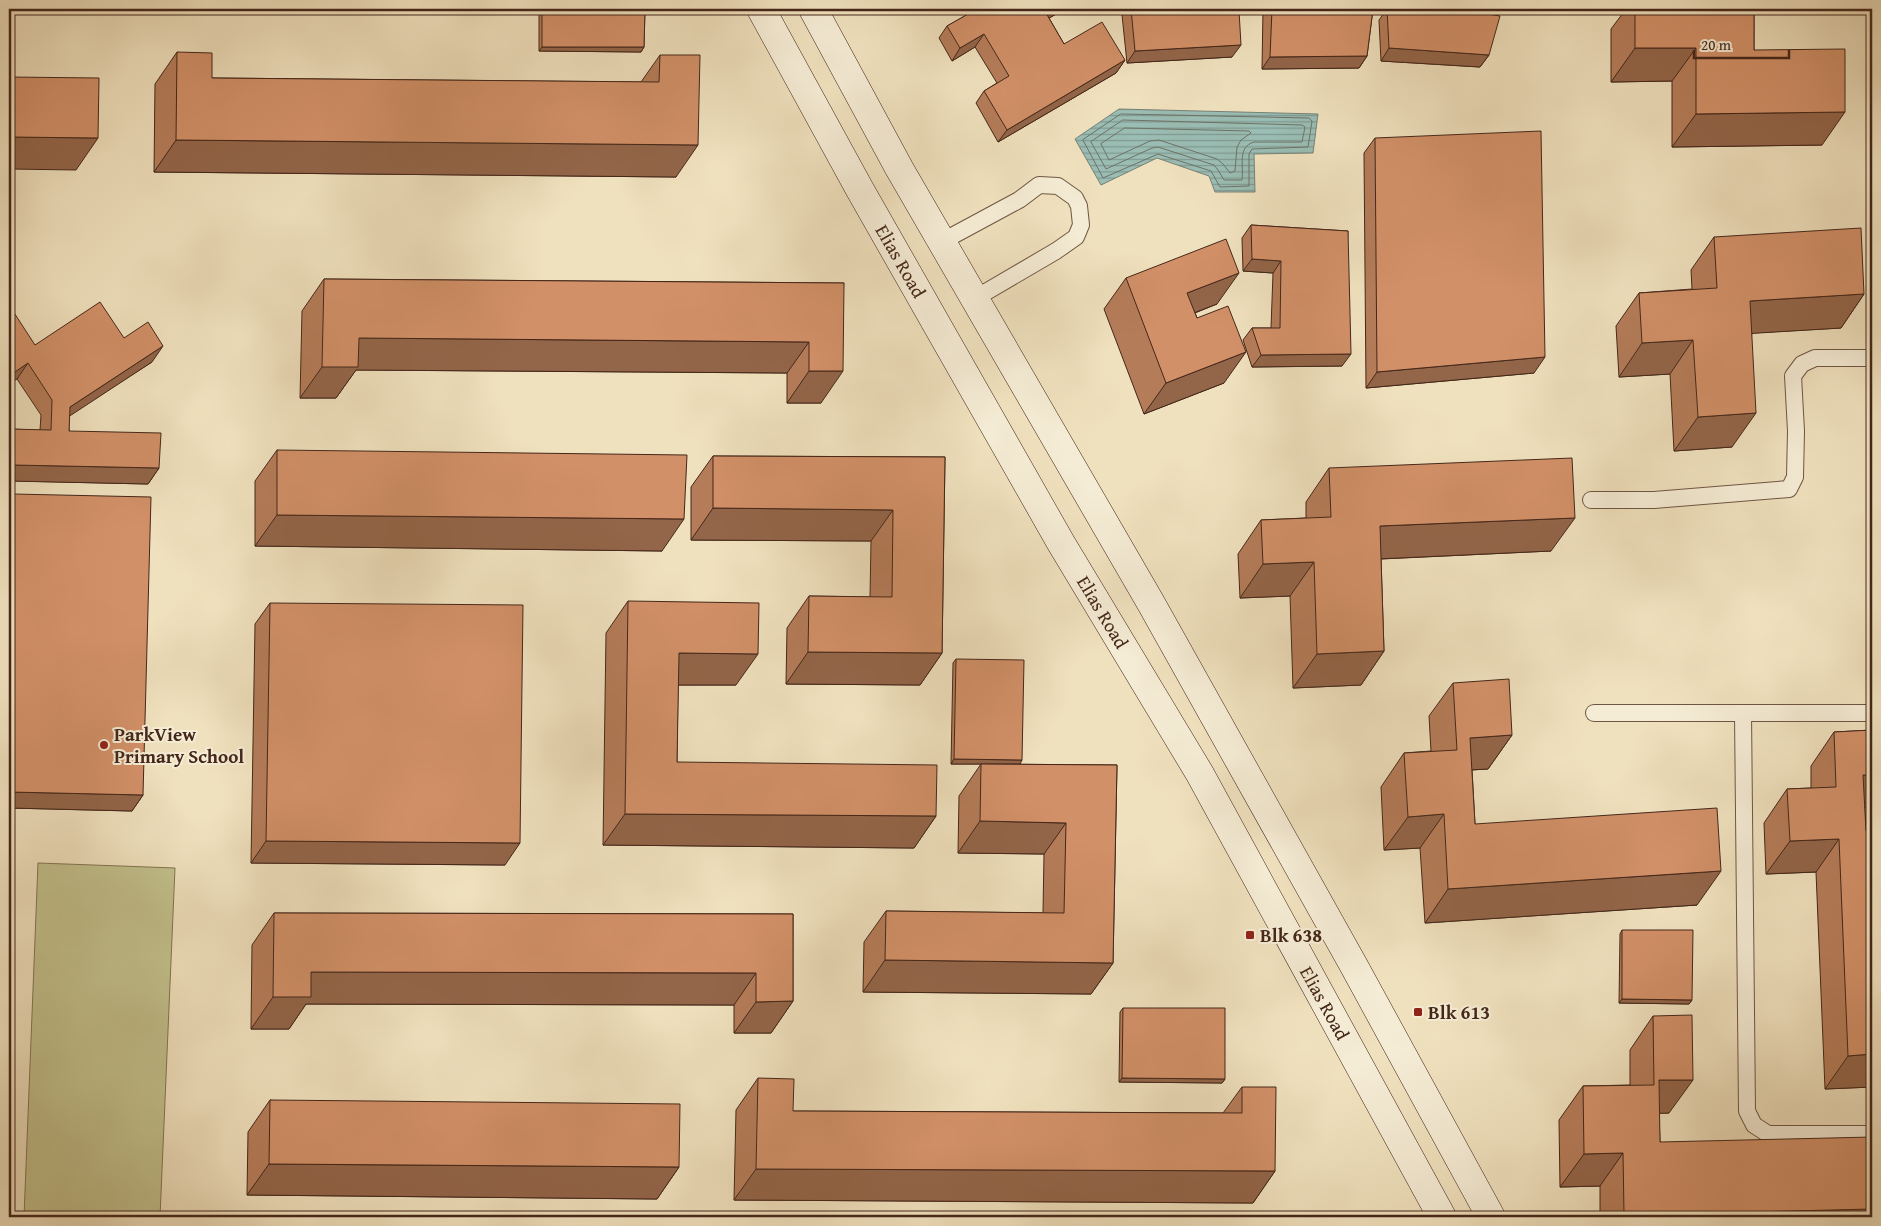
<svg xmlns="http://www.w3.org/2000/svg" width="1881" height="1226" viewBox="0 0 1881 1226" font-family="'Gentium Book Plus',serif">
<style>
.pitch{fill:#c2c08c;stroke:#837453}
.water{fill:url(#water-rules);stroke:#788176}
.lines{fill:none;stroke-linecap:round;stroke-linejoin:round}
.shore{stroke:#6f7267;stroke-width:1}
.service-casing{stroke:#6f5643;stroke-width:18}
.secondary-casing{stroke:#44271a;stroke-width:29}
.service{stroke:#f5ecd5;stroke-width:16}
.secondary{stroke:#f5ecd5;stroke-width:28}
.wall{fill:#b57c59;stroke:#44271a}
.shaded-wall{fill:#936549;stroke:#44271a}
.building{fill:#d29068;stroke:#44271a}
.poi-dot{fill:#8f2418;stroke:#f5ecd5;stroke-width:2}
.labels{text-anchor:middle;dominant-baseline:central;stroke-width:4;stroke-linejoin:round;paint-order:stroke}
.street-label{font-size:19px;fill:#44271a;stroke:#f5ecd5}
.poi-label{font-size:19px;font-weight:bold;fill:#44271a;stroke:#f5ecd5;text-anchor:start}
</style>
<defs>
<pattern id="water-rules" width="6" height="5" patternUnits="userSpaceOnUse" patternTransform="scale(1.25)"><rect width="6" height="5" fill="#9abdb4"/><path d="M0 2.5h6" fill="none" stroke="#7f9a92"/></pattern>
</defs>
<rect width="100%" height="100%" fill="#f0e1be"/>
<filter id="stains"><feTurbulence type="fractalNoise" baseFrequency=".004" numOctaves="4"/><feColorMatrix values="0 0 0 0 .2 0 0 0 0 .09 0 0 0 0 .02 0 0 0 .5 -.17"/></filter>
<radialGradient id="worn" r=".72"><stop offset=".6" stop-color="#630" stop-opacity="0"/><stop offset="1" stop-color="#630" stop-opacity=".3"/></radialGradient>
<path class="pitch" d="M38 863 175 868 160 1217H24Z"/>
<path class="water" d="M1119 109 1318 114 1313 153 1254 154 1255 192H1215L1209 176 1157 158 1101 185 1075 139Z"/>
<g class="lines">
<g class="shore">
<path d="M1121 114 1309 118 1312 121 1308 147 1252 149 1249 154V186L1220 187 1211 171 1158 154 1103 178 1083 140Z"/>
<path d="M1123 120 1302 125 1305 127 1302 142H1254C1237 147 1244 166 1242 180H1224L1218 170 1214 165 1158 147 1152 148 1106 169 1091 142Z"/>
<path d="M1125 128 1249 131 1251 133 1241 140 1237 147 1235 171 1230 173 1223 164 1217 159 1159 140 1150 141 1109 160 1101 144Z"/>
</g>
<defs>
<g id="service">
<path d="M941 242 1019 200 1039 185 1058 186 1075 198 1079 206 1081 225 1076 237 1056 251 974 299"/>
<path d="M1591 500H1654L1789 489 1795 477 1796 431 1793 376 1802 364 1815 358H1872"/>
<path d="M1594 713H1868"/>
<path d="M1743 713 1747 1111 1754 1125 1768 1134H1872"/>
</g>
<g id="secondary">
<path d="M761 9 859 188 1061 543 1200 774 1442 1217"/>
<path d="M813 9 899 168 1152 605 1354 966 1491 1217"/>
</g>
</defs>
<use href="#service" class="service-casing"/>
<use href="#secondary" class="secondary-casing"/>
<use href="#service" class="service"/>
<use href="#secondary" class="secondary"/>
</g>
<g class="wall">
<path d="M539 9H645L644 47 641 52 539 51Z"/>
<path d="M977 9H1065L1049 18 1064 44 1125 60 1116 73 998 142 976 103 984 91 997 83 975 47 952 61 939 38 947 26Z"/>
<path d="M1126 9H1223L1232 57 1127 63 1122 15Z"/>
<path d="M1263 9H1373L1367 56 1359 68 1262 69Z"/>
<path d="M1387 9 1489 55 1480 67 1381 61 1379 20Z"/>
<path d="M1626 9H1754V50L1822 145 1672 147V81L1611 82V29Z"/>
<path d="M177 52 212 78 641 82 660 55 676 177 154 172 155 84Z"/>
<path d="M1375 138 1534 373 1366 388 1364 153Z"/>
<path d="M1251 225 1348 231 1342 366 1252 367 1243 340 1252 328H1271L1273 273 1243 271 1242 238Z"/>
<path d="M1714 237 1864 294 1841 328 1752 333 1732 447 1674 451 1670 374 1619 377 1616 326 1639 293 1692 289 1691 270Z"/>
<path d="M1126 278 1217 304 1195 313 1224 383 1144 414 1104 309Z"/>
<path d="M324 279 844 283 821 403H787V373L356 370 336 398H300L302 311Z"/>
<path d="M124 338 152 362 69 415V431L159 468 148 484 14 481 13 494 143 795 132 811 9 808V429L40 430 41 415 17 379 35 345Z"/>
<path d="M277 450 662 551 255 546V481Z"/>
<path d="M713 456 945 457 942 653 920 685 786 684 787 628 809 596 870 597 871 541 691 540V487Z"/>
<path d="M1329 468 1551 551 1381 559 1384 651 1361 685 1293 688 1290 596 1240 598 1238 554 1261 520 1306 518V502Z"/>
<path d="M628 601 736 685H678L677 762 936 816 914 848 603 845 606 633Z"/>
<path d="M270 603 505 865 251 863 255 624Z"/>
<path d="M956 659 1020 764H951L953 663Z"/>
<path d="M1453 683 1512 735 1488 769 1472 770 1475 824 1697 905 1425 923 1420 848 1384 850 1381 787 1404 753 1431 751 1429 716Z"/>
<path d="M1872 730V807H1865L1872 1087 1825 1089 1816 872 1766 874 1764 823 1787 789 1811 788V766L1834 732Z"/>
<path d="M981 764 1117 765 1113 963 1091 994 863 992 864 942 886 911 1043 913 1044 854 958 853 959 796Z"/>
<path d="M274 913 793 914V1001L771 1033H734V1005L306 1004 289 1029H251L252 945Z"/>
<path d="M1622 930 1692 1000 1689 1004 1619 1003 1620 934Z"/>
<path d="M1123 1008 1225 1079 1222 1083 1119 1082 1120 1012Z"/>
<path d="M1653 1016 1669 1113H1659L1660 1142 1872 1217H1600V1186L1560 1187 1559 1120 1583 1086 1630 1085V1050Z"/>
<path d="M758 1078 793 1111 1223 1113 1242 1087 1275 1171 1253 1203 734 1200 736 1110Z"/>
<path d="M270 1100 679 1167 657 1199 247 1195 248 1132Z"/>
</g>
<g class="shaded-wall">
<path d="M1053 9H1065L1037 25 1046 13Z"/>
<path d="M984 34 975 47 952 61 960 48Z"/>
<path d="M1241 45 1232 57 1127 63 1135 51Z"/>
<path d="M542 47H644L641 52 539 51Z"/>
<path d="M1389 48 1489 55 1480 67 1381 61Z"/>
<path d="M1635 48H1696L1672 81 1611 82Z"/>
<path d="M1367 56 1359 68 1262 69 1270 57Z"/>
<path d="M1125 60 1116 73 998 142 1007 130Z"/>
<path d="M1845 112 1822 145 1672 147 1696 114Z"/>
<path d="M9 137 98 138 76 170 9 169Z"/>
<path d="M176 140 698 145 676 177 154 172Z"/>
<path d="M1252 259 1281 261 1273 273 1243 271Z"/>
<path d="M1239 273 1217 304 1165 324 1187 293Z"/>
<path d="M1864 294 1841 328 1726 335 1750 301Z"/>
<path d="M359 338 809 342 787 373 356 370 336 398H300L322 367Z"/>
<path d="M1693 340 1670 374 1619 377 1642 343Z"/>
<path d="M163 346 152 362 59 423 70 407Z"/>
<path d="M1246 352 1224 383 1144 414 1166 383Z"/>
<path d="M1351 354 1342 366 1252 367 1261 355Z"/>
<path d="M1545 357 1534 373 1366 388 1377 372Z"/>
<path d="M28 363 17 379 9 384V376Z"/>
<path d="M809 371H843L821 403H787Z"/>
<path d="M1756 413 1732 447 1674 451 1698 417Z"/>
<path d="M14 465 159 468 148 484 9 481Z"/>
<path d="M713 508 893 510 871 541 691 540Z"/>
<path d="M277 515 684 519 662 551 255 546Z"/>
<path d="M1575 518 1551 551 1356 560 1380 526Z"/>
<path d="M1314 562 1290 596 1240 598 1263 564Z"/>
<path d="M1384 651 1361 685 1293 688 1317 654Z"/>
<path d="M808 652 942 653 920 685 786 684Z"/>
<path d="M679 653 758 654 736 685H657Z"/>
<path d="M1512 735 1488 769 1446 771 1470 738Z"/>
<path d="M954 759 1022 760 1020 764H951Z"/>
<path d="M1863 775H1872V807L1840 809Z"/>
<path d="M9 792 143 795 132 811 9 808Z"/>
<path d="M625 814 936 816 914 848 603 845Z"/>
<path d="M1444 814 1420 848 1384 850 1408 817Z"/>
<path d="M980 821 1066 823 1044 854 958 853Z"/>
<path d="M1839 839 1816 872 1766 874 1790 841Z"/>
<path d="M266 841 520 843 505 865 251 863Z"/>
<path d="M1721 871 1697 905 1425 923 1448 889Z"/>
<path d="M885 960 1113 963 1091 994 863 992Z"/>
<path d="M311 972 756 973 734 1005 306 1004 289 1029H251L273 997Z"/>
<path d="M1622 999 1692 1000 1689 1004 1619 1003Z"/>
<path d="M793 1001 771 1033H734L756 1002Z"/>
<path d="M1872 1054V1087L1825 1089 1848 1056Z"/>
<path d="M1122 1078 1225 1079 1222 1083 1119 1082Z"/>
<path d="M1659 1080H1693L1669 1113 1636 1114Z"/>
<path d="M1623 1153 1600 1186 1560 1187 1584 1154Z"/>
<path d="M269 1164 679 1167 657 1199 247 1195Z"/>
<path d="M756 1169 1275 1171 1253 1203 734 1200Z"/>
<path d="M1872 1209V1217H1623L1624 1215Z"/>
</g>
<g class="building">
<path d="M542 9H645L644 47H542Z"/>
<path d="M977 9H1053L1046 13 1064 44 1102 22 1125 60 1007 130 984 91 1009 76 984 34 960 48 947 26Z"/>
<path d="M1131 9H1223L1239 11 1241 45 1135 51Z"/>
<path d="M1272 9H1373L1367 56 1270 57Z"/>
<path d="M1387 9H1456L1500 16 1489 55 1389 48Z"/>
<path d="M1635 9H1754V50L1845 49V112L1696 114V48H1635Z"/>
<path d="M177 52 212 53V78L659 82 660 55H700L698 145 176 140Z"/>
<path d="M9 77 99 78 98 138 9 137Z"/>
<path d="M1541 131 1545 357 1377 372 1375 138Z"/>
<path d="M1251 225 1348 231 1351 354 1261 355 1252 328H1280L1281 261 1252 259Z"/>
<path d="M1861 228 1864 294 1750 301 1756 413 1698 417 1693 340 1642 343 1639 293 1717 288 1714 237Z"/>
<path d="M1226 239 1239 273 1187 293 1197 318 1228 306 1246 352 1166 383 1126 278Z"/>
<path d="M324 279 844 283 843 371H809V342L359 338 358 367H322Z"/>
<path d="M100 302 124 338 148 322 163 346 70 407 69 431 161 433 159 468 14 465 13 494 151 497 143 795 9 792V429L51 430 52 400 28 363 9 376V305L35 345Z"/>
<path d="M277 450 687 455 684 519 277 515Z"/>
<path d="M713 456 945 457 942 653 808 652 809 596 892 597 893 510 713 508Z"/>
<path d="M1572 458 1575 518 1380 526 1384 651 1317 654 1314 562 1263 564 1261 520 1331 517 1329 468Z"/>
<path d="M628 601 759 603 758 654 679 653 677 762 937 765 936 816 625 814Z"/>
<path d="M270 603 523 605 520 843 266 841Z"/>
<path d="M956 659 1024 660 1022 760 954 759Z"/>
<path d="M1509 679 1512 735 1470 738 1475 824 1717 808 1721 871 1448 889 1444 814 1408 817 1404 753 1457 750 1453 683Z"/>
<path d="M1872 730V775H1863L1866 831 1872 830V1054L1848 1056 1839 839 1790 841 1787 789 1836 787 1834 732Z"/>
<path d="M981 764 1117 765 1113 963 885 960 886 911 1064 913 1066 823 980 821Z"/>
<path d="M274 913 793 914V1001L756 1002V973L311 972V997H273Z"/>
<path d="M1622 930H1693L1692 1000 1622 999Z"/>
<path d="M1123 1008H1225V1079L1122 1078Z"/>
<path d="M1692 1015 1693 1080H1659L1660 1142 1872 1137V1209L1624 1215 1623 1153 1584 1154 1583 1086 1654 1085 1653 1016Z"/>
<path d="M758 1078 794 1079 793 1111 1242 1113V1087H1276L1275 1171 756 1169Z"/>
<path d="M270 1100 680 1104 679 1167 269 1164Z"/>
</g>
<g class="poi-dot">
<circle cx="104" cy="745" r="5"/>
<rect x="1245" y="930" width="10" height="10" rx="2.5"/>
<rect x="1413" y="1007" width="10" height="10" rx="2.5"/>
</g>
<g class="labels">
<g class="street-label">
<text transform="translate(901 261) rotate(60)">Elias Road</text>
<text transform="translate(1103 612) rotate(59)">Elias Road</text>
<text transform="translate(1325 1003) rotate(61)">Elias Road</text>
</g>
<g class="poi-label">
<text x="114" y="734">ParkView<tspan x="114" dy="22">Primary School</tspan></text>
<text x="1260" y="935">Blk 638</text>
<text x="1428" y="1012">Blk 613</text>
</g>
</g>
<rect width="1881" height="1226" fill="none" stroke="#f0e1be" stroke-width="30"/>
<rect x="10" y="10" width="1861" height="1206" fill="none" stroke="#44271a" stroke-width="2.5"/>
<rect x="15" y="15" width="1851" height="1196" fill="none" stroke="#44271a"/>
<path d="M1694 50v8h95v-8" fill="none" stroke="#44271a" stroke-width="2.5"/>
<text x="1701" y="50" font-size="15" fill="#44271a" stroke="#f5ecd5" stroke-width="4" paint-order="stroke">20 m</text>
<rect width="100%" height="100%" filter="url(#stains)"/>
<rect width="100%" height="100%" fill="url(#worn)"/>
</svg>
